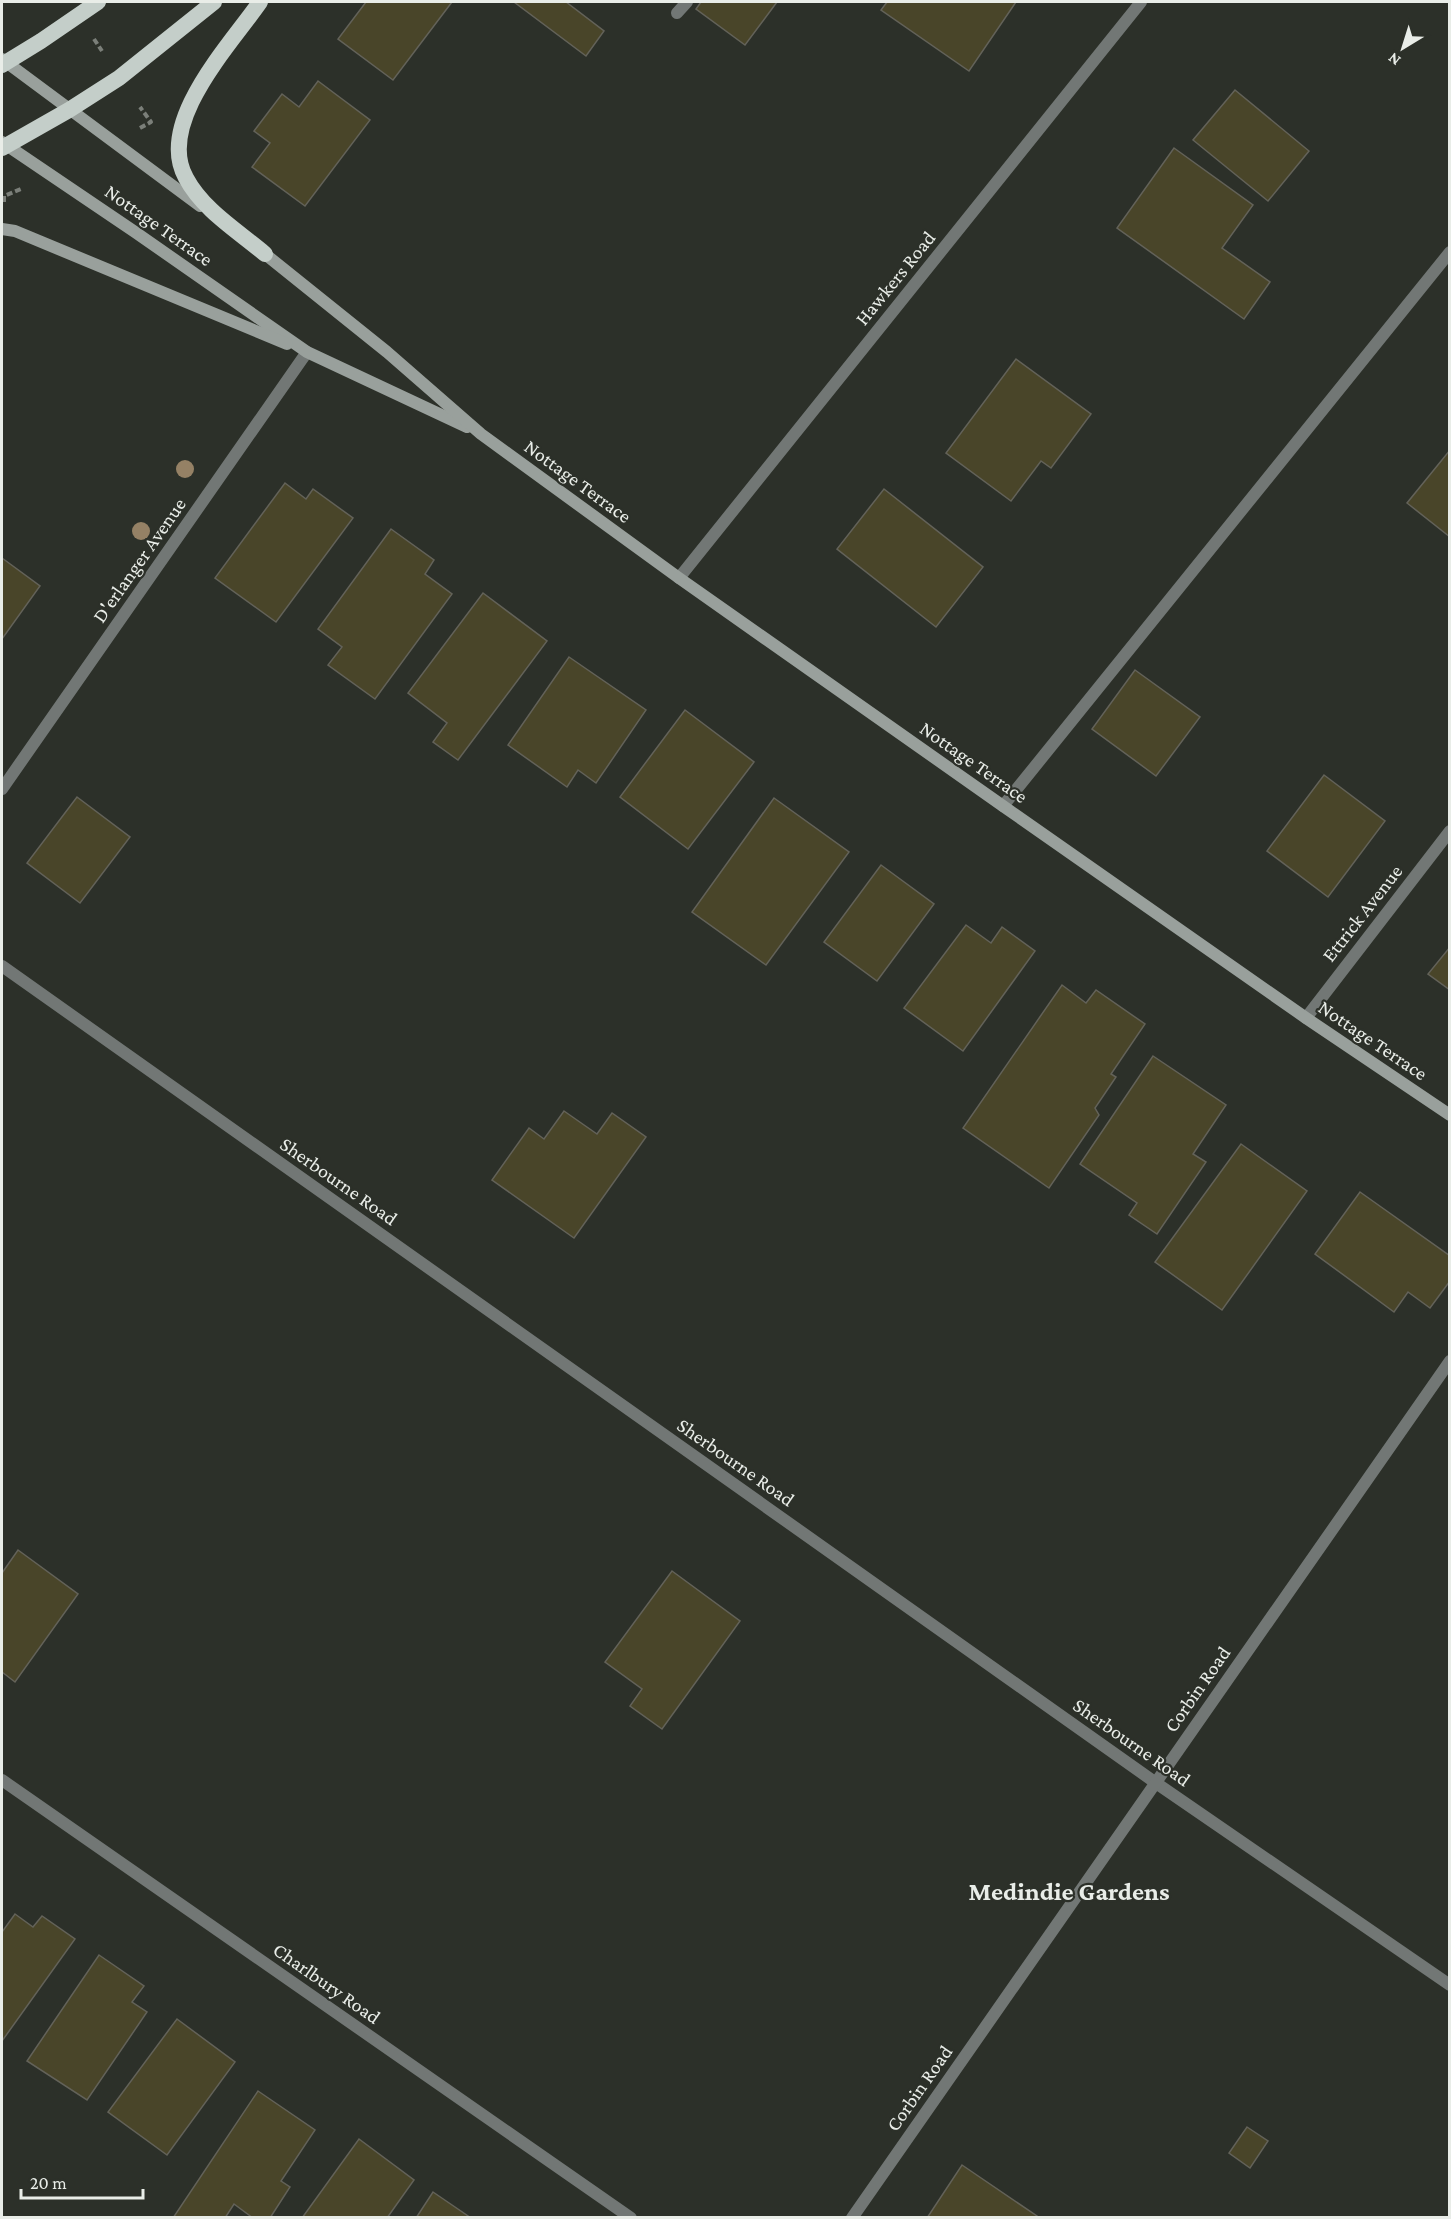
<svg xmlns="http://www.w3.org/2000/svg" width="1451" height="2219" viewBox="0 0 1451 2219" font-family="'Crimson Pro',serif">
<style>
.building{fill:#494529;stroke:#636259;stroke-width:1.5}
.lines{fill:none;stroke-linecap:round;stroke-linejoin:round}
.path{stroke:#7b7f79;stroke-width:4;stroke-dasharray:6 3;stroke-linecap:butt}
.service{stroke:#727775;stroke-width:12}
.minor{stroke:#727775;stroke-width:12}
.secondary{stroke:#99a09c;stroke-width:12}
.trunk{stroke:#c4cec9;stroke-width:16}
.tree{fill:#958165}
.labels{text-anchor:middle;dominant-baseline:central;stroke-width:4.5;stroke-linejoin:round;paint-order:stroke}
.street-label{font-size:20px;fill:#e9ede8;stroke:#2c3029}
.district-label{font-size:26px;font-weight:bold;fill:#e9ede8;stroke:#2c3029}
</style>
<rect width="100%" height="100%" fill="#2c3029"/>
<g class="building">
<path d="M366 2H452L393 80 338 39Z"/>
<path d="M514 2H566L604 31 586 56Z"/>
<path d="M701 2H777L745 45 696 9Z"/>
<path d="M887 2H1016L969 71 881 10Z"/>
<path d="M318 81 370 120 305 206 252 167 270 143 254 131 282 94 299 107Z"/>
<path d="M1235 90 1309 151 1268 201 1193 140Z"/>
<path d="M1174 148 1253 205 1222 248 1270 282 1244 319 1117 228Z"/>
<path d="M1016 359 1091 414 1051 468 1041 461 1011 501 946 453Z"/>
<path d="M1450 450V537L1407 503Z"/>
<path d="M285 483 306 499 313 489 353 518 276 622 215 578Z"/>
<path d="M884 489 983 567 936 627 837 549Z"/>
<path d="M391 529 434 560 425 574 452 594 375 699 328 665 342 647 318 629Z"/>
<path d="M2 558 40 586 2 639Z"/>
<path d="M483 593 547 641 458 760 433 742 447 723 408 693Z"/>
<path d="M569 657 646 710 596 783 578 770 567 787 508 745Z"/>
<path d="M1135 670 1200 717 1156 776 1092 729Z"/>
<path d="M685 710 754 762 688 849 620 797Z"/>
<path d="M1324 775 1385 821 1328 897 1267 851Z"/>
<path d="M77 797 130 837 80 903 27 863Z"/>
<path d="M774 798 849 852 766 965 692 912Z"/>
<path d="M881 865 934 904 877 981 824 942Z"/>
<path d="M966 925 991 943 1002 927 1035 951 963 1051 904 1008Z"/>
<path d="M1450 947V990L1428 974Z"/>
<path d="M1062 985 1086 1003 1096 990 1145 1024 1111 1074 1116 1077 1095 1108 1099 1115 1049 1188 963 1128Z"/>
<path d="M1153 1056 1226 1105 1193 1154 1206 1162 1157 1234 1129 1215 1137 1203 1080 1164Z"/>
<path d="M564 1111 597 1134 612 1113 646 1137 574 1238 492 1180 529 1128 544 1139Z"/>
<path d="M1241 1144 1307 1191 1222 1310 1155 1262Z"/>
<path d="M1360 1192 1450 1256V1281L1430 1308 1408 1292 1394 1312 1315 1254Z"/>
<path d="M18 1550 78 1594 15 1682 2 1672V1573Z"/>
<path d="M672 1571 740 1621 662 1729 630 1706 642 1689 605 1662Z"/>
<path d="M15 1914 33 1927 42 1916 75 1939 2 2041V1932Z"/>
<path d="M99 1955 144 1986 132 2002 147 2012 87 2100 27 2061Z"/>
<path d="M177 2019 235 2062 167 2155 108 2112Z"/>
<path d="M258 2091 315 2130 281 2181 290 2187 270 2218H253L234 2204 225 2218H173Z"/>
<path d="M1247 2127 1268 2141 1250 2168 1229 2153Z"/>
<path d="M359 2139 414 2180 387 2218H302Z"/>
<path d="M962 2165 1037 2216 1036 2218H927Z"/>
<path d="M433 2192 471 2218H416Z"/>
</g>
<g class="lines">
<g class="path">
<path d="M94 39 102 51"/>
<path d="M140 128 151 122 140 107"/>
<path d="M4 202V196L21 189"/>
</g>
<g class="service">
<path d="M677 13 687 2"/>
<path d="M1003 806 1450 252"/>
</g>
<g class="minor">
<path d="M679 578 1141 2"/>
<path d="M2 789 307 352"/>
<path d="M2 966 1156 1783 1450 1985"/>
<path d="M1306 1018 1450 831"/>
<path d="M2 1780 631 2218"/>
<path d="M852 2218 1450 1361"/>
</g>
<g class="secondary">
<path d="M2 59 200 206"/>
<path d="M2 142 135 232 307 352 467 427"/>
<path d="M2 229 15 231 287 344"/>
<path d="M260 250 387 352 481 434 679 578 1003 806 1306 1018 1450 1115"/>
</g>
<g class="trunk">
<path d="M260 2C231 44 155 123 186 178 203 210 238 231 265 254"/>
<path d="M2 65 41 41 98 2"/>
<path d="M2 148 69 110 119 78 214 2"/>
</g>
</g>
<g class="tree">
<circle cx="185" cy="469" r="9"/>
<circle cx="141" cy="531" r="9"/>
</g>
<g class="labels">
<g class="street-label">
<text transform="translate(159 225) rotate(35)">Nottage Terrace</text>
<text transform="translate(895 278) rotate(-51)">Hawkers Road</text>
<text transform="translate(578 481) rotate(36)">Nottage Terrace</text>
<text transform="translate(139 560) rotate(-55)">D'erlanger Avenue</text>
<text transform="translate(974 762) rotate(35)">Nottage Terrace</text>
<text transform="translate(1362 913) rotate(-52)">Ettrick Avenue</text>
<text transform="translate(1373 1040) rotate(34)">Nottage Terrace</text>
<text transform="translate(339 1181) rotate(35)">Sherbourne Road</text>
<text transform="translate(736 1462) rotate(35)">Sherbourne Road</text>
<text transform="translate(1197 1689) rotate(-55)">Corbin Road</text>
<text transform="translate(1132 1742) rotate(35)">Sherbourne Road</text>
<text transform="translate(327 1983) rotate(35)">Charlbury Road</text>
<text transform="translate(919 2088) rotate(-55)">Corbin Road</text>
</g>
<g class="district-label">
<text x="1069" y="1891">Medindie Gardens</text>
</g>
</g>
<rect width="1451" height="2219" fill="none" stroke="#e9ede8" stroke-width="6"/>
<g transform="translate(1403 48) rotate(218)" stroke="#2c3029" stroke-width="4.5" paint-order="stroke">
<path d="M0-4.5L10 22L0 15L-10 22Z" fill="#e9ede8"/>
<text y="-9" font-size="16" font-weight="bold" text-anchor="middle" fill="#e9ede8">N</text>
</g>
<path d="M21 2189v9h122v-9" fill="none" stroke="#e9ede8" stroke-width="3"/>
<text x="30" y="2189" font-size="18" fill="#e9ede8" stroke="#2c3029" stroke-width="4.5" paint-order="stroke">20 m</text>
</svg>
